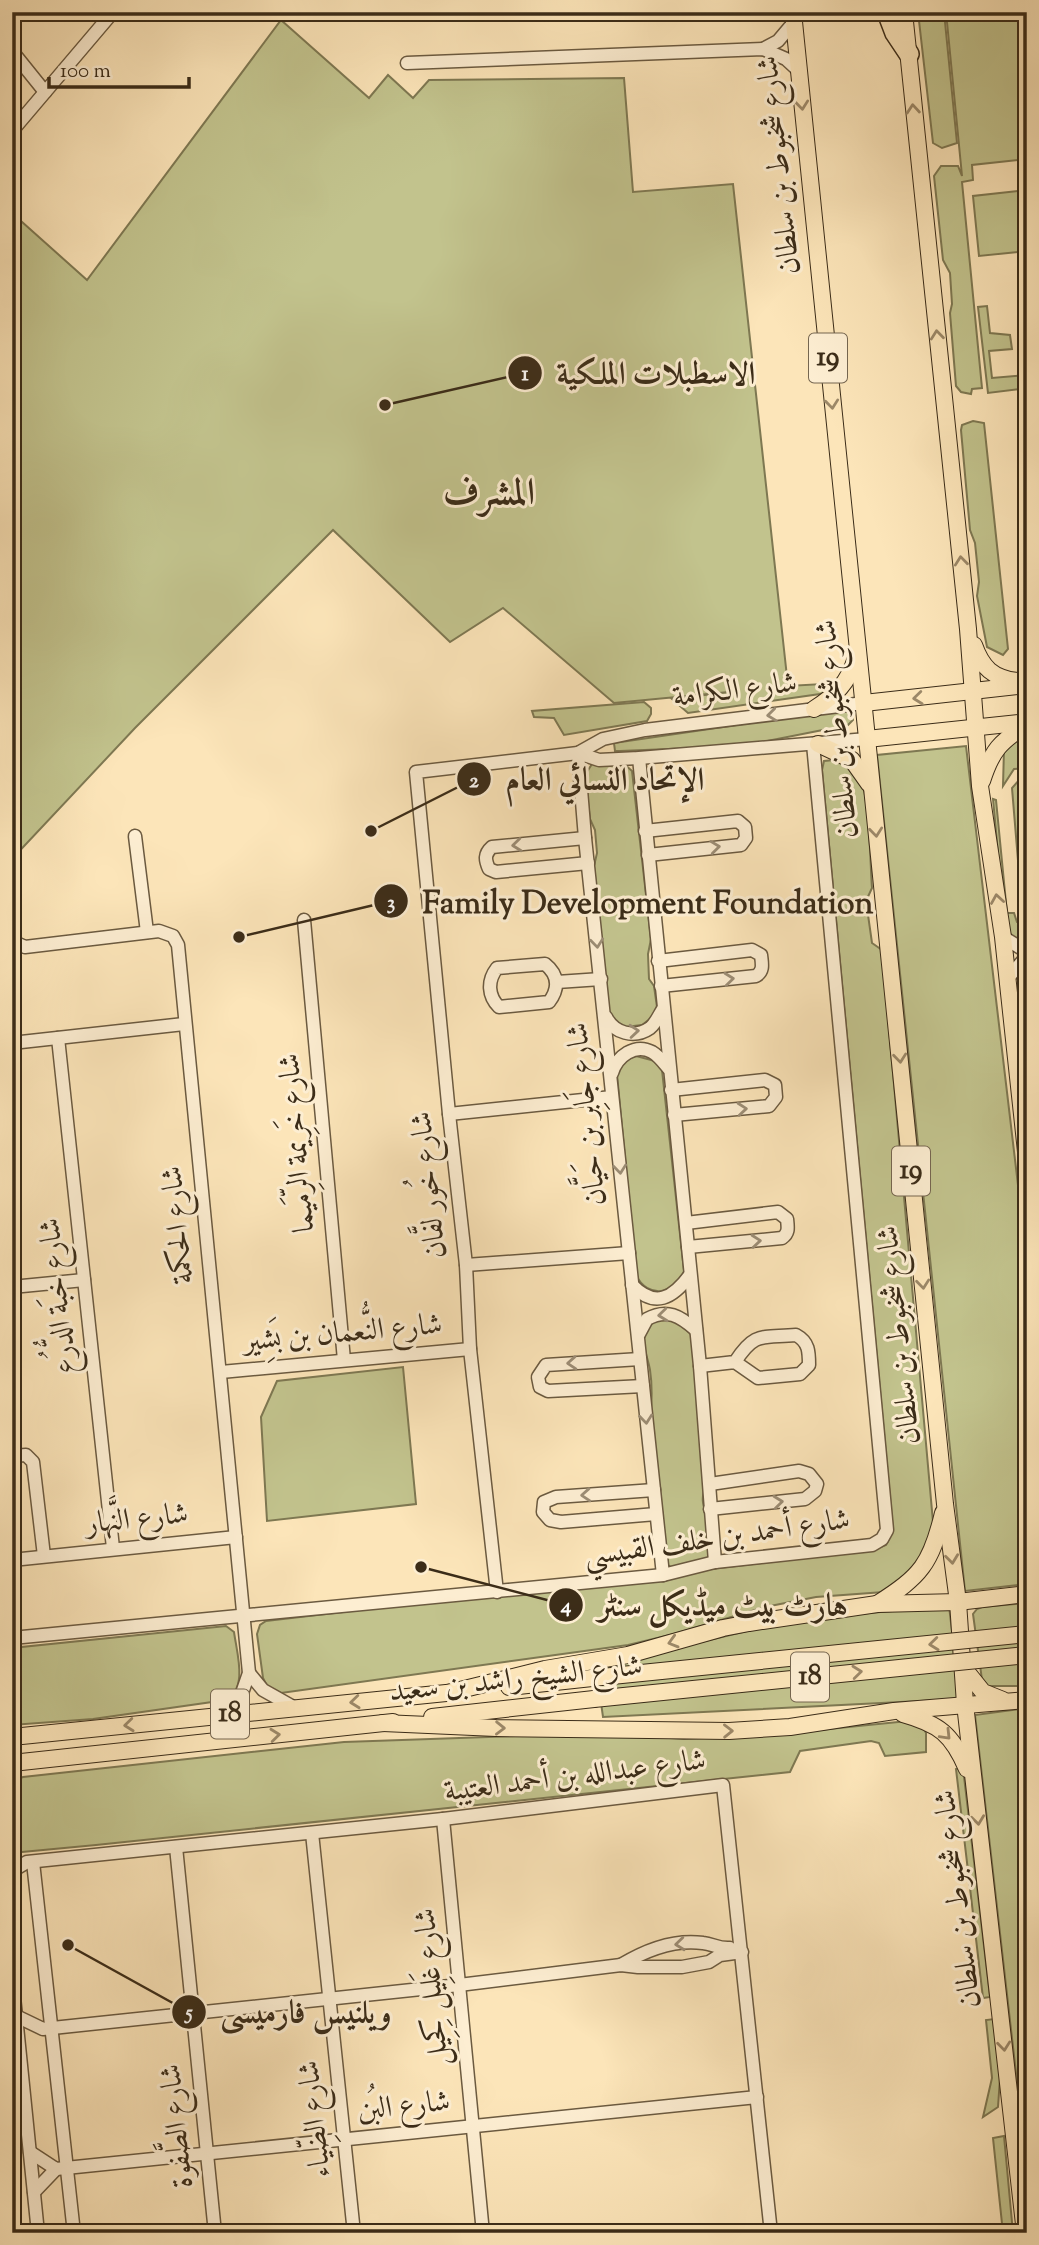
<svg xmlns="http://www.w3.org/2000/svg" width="1039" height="2245" viewBox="0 0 1039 2245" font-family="'Sorts Mill Goudy',Amiri,serif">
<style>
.green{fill:#c2c38d;stroke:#7e7852;stroke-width:2}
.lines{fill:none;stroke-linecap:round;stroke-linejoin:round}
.minor-casing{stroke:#6b5a40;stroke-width:15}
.major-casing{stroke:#3b2c18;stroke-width:18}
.highway-casing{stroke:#3b2c18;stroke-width:22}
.minor{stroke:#fdeed2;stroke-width:12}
.major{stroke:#fce5b9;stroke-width:16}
.highway{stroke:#fce5b9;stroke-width:19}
.major-bridge-casing{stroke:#3b2c18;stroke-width:18;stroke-linecap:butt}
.major-bridge{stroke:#fce5b9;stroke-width:16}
.oneway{stroke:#9c8868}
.oneway2{stroke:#9c8d75}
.labels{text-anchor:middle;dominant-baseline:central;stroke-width:6;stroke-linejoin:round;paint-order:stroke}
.shield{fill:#fdeed2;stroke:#756650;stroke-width:2}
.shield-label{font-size:28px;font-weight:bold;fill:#3b2c18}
.street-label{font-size:30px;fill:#3b2c18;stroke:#fdeed2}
.district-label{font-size:37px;font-weight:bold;fill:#3b2c18;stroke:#fdeed2}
.leader{fill:none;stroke:#3b2c18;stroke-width:2.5}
.callout-dot{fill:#3b2c18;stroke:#fdeed2;stroke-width:2.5}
.mark-label{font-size:21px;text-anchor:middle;font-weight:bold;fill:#fff}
.callout-label{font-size:32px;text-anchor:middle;font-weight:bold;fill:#3b2c18;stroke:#fdeed2;stroke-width:6;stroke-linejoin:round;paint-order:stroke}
</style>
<rect width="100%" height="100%" fill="#fce5b9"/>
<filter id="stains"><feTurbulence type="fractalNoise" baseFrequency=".00286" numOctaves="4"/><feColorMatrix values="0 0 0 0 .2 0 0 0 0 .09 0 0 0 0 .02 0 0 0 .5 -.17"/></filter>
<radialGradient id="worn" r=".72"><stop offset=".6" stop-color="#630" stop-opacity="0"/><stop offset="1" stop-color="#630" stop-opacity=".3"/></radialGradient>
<g class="green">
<path d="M918 12H944L957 143 942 148 933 143Z"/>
<path d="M946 12H1027V159L972 165 973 180 962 182 982 388 972 389 971 394 961 392 956 386 950 313 952 304 950 273 943 260 934 176 941 166H958L962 176Z"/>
<path d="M281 20 369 98 388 75 413 98 429 80 624 78 633 192 733 184 788 686 840 683 834 692 688 713 672 699 729 692 614 703 503 608 450 642 333 530 135 728 12 859V213L87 280Z"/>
<path d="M1027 190V251L979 256 973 196Z"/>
<path d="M987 306 990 333 1010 335 1012 349 989 351 992 378 1027 375V388L988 393 978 307Z"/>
<path d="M973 421 984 423 1008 649 1003 655 987 647 977 596 979 582 975 543 970 530 961 430 962 425Z"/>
<path d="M644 702 651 708V714L647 721 564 735 554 718 534 717 532 711Z"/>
<path d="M845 709 851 712 853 720 848 725 742 746 620 751H615L614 743Z"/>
<path d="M1027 737V768L1014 769 1003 786 1004 749 1019 739Z"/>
<path d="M966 746 1027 1261V1584L965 1591 877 755Z"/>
<path d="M834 760C844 763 852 764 858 773 870 791 870 864 872 888L866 901 872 943 882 950 933 1522 932 1535 920 1565 884 1592 816 1597 765 1607 674 1634 628 1645 281 1693 267 1686 263 1678 257 1634 260 1625 266 1621 873 1550 886 1545 893 1530 822 770 824 761Z"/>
<path d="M606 763H623L632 771 651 939 648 954 649 979 654 986 657 1007 655 1015 642 1025 625 1027 612 1019 609 1011 594 866 597 853 595 830 590 819 585 775 592 764Z"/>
<path d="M1020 779 1025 785 1027 803V915L1022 909 1012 788Z"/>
<path d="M993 799 996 800 1007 913H1014L1017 922 1027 927V943H1017L1005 929Z"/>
<path d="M636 1056 655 1061 662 1070 684 1271C676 1295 647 1299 636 1275L617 1074C622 1064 625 1059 636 1056Z"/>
<path d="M661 1319 675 1320 691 1334 706 1484C698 1504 707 1511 710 1529 712 1538 711 1549 711 1559L672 1568 668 1565 651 1409C652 1396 652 1383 650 1370 647 1351 632 1329 661 1319Z"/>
<path d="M403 1367 416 1504 267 1521 261 1417 277 1381Z"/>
<path d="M1027 1603V1686H985L982 1680 973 1614 977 1609 982 1607Z"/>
<path d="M949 1606 960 1699 603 1717 596 1667 768 1626 858 1614Z"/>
<path d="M226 1626 234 1632C237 1654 248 1688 226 1700L93 1719 12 1725V1648Z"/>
<path d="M1027 1708V2169L975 1715Z"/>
<path d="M908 1721 923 1726 926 1733V1752L885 1756 879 1743 871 1741 800 1751 790 1772 96 1845 22 1852 12 1851V1781L23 1777 344 1742 605 1733 684 1739 779 1734Z"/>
<path d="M963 1768 990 1997 983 1998 956 1769Z"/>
<path d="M994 2019 1000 2078 998 2107 983 2117 992 2078 986 2020Z"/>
<path d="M1004 2136 1013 2233H1003L993 2138Z"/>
</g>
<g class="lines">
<defs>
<g id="minor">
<path d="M763 49 778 41 794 22"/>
<path d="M12 51 45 92"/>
<path d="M407 63 763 49 786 59 799 71"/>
<path d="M12 131 113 12"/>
<path d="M578 753 585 838 663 1575"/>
<path d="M578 753 599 760 639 758 867 739"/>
<path d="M639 758 700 1366 715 1562"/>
<path d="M645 831 738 821 745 827 746 838 741 845 648 855"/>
<path d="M135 836 147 932"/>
<path d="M585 838 492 847C484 854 485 860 489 869L496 872 588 863"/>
<path d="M304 920 344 1360"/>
<path d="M1003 937 1027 952"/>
<path d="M12 941 25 947 159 931 173 936 178 945 249 1673 241 1696 223 1715"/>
<path d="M658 961 752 950 761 955C762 964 764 971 756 976L661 986"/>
<path d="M545 964C559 975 559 989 549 1002L499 1007C488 996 487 981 497 968Z"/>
<path d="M1008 978 1027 956"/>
<path d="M557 982 601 979"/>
<path d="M606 1017C614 1033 634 1039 650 1028 656 1023 659 1015 663 1009"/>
<path d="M58 1038 113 1548"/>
<path d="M12 1043 184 1024"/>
<path d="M612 1073C617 1056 635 1043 652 1052 659 1056 664 1063 669 1069"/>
<path d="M671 1090 765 1080 775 1085 776 1097 769 1106 674 1115"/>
<path d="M449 1114 612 1097"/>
<path d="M686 1223 778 1212 787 1219C788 1228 789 1233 782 1238L688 1247"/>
<path d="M466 1265 629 1253"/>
<path d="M632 1285C655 1309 673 1298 690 1275"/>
<path d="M12 1287 84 1280"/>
<path d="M639 1334 647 1319C667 1308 680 1316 696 1330"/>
<path d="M640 1359 546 1365 538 1377 540 1387 548 1391 643 1386"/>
<path d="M700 1366 735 1362 758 1378 800 1374 809 1365C809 1352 809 1342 796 1335 762 1338 755 1331 735 1362"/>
<path d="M221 1372 470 1349"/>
<path d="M12 1456 26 1455 33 1462 44 1556"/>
<path d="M710 1484 799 1471 809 1474 817 1484 815 1491 805 1499 710 1509"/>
<path d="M654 1490 556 1497 544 1502 543 1512 550 1520 561 1522 656 1514"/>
<path d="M12 1560 236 1537"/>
<path d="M497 1592 470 1349 466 1265 449 1114 416 772 578 753 603 739 645 730 864 703"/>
<path d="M12 1638 663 1575 715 1562 872 1545 882 1539 887 1530 813 744"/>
<path d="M249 1673 263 1690 295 1708"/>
<path d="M443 1819 483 2233"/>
<path d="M312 1833 354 2233"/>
<path d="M176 1847 215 2233"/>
<path d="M33 1862 74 2233"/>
<path d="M12 1871 27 1862 443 1819 723 1785 771 2233"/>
<path d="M621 1965C644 1951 674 1939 703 1943 713 1944 719 1949 730 1948"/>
<path d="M12 1977 38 2233"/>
<path d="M16 2016 43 2029 459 1985 621 1965 638 1967H682L709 1962 720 1955 742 1952"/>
<path d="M30 2152 56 2169 757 2097"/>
<path d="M34 2192 56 2169"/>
<path d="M12 2225 13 2233"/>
</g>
<g id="major">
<path d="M793 12 945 1504 958 1602 965 1704 1025 2233"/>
<path d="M904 12 968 629 980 786 1003 937 1027 1161"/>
<path d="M974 645C982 668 993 678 1017 681"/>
<path d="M864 703 1027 685"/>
<path d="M814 709C836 695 848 683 856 658"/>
<path d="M867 739 1027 722"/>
<path d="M818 744 852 760 869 784"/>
<path d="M982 781C992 750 1000 742 1027 724"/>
<path d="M877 1604C921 1576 931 1564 943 1513"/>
<path d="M963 1667 983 1692 1003 1700"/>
<path d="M509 1687 592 1678"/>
<path d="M448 1693 545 1669 628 1655 723 1628 749 1623 877 1604 958 1602 1027 1594"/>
<path d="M903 1714C939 1724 952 1734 967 1769"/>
<path d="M432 1717 594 1699"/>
<path d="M383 1723 496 1728 729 1731 790 1727 894 1711 1027 1700"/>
<path d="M12 1737 456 1692"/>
<path d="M12 1763 393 1722"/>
</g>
<path id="highway" d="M887 12 895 33 909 54"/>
</defs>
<use href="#minor" class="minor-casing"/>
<use href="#major" class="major-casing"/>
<use href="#highway" class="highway-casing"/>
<use href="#minor" class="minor"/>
<use href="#major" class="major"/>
<use href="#highway" class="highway"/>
<defs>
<g id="major-bridge">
<path d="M592 1678 1027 1634"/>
<path d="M594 1699 1027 1655"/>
</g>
</defs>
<use href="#major-bridge" class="major-bridge-casing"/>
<use href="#major-bridge" class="major-bridge"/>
</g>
<defs><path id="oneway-chevron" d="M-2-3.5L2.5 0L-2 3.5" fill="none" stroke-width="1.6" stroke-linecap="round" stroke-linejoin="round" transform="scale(1.75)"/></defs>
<g class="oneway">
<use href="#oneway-chevron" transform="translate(802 105) rotate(84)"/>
<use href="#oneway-chevron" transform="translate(913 109) rotate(-95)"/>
<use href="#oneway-chevron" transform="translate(937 335) rotate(-96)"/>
<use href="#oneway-chevron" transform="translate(832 404) rotate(84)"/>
<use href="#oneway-chevron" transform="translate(961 561) rotate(-96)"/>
<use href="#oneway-chevron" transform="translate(918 698) rotate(174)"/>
<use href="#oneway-chevron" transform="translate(876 832) rotate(84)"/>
<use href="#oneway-chevron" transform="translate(997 899) rotate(-99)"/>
<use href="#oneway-chevron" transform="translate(900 1058) rotate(84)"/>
<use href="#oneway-chevron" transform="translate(923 1284) rotate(84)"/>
<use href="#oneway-chevron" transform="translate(952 1559) rotate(83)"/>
<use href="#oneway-chevron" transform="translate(673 1642) rotate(164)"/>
<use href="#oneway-chevron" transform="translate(934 1644) rotate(174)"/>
<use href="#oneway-chevron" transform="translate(857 1672) rotate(-6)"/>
<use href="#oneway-chevron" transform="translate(355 1702) rotate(174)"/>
<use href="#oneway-chevron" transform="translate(129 1725) rotate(174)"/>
<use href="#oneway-chevron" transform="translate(500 1728) rotate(1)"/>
<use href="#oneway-chevron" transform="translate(728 1731) rotate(-1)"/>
<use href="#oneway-chevron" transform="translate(275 1735) rotate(-6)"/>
<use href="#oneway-chevron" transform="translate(946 1735) rotate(46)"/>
<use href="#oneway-chevron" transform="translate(978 1820) rotate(83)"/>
<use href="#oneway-chevron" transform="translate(1004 2046) rotate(84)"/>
</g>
<g class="oneway2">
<use href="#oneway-chevron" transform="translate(772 715) rotate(173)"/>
<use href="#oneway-chevron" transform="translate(517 845) rotate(174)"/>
<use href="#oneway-chevron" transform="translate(715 847) rotate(-7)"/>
<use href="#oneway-chevron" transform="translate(597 943) rotate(84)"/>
<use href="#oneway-chevron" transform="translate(729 979) rotate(-6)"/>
<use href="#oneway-chevron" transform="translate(634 1031) rotate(-5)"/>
<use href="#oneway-chevron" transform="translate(742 1109) rotate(-5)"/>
<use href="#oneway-chevron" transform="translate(620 1169) rotate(84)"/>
<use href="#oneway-chevron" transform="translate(756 1241) rotate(-5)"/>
<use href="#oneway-chevron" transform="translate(663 1315) rotate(174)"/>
<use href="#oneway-chevron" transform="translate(572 1363) rotate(176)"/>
<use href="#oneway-chevron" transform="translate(646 1419) rotate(84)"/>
<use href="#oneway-chevron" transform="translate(586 1495) rotate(176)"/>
<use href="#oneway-chevron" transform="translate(778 1502) rotate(-6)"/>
<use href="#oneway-chevron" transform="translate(680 1944) rotate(174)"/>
</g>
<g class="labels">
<g class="shield">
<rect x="809" y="333.5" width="38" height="49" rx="5"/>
<rect x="892" y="1146.5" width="38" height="49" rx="5"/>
<rect x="791" y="1652.5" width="38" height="49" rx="5"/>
<rect x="211" y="1689.5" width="38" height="49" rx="5"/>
</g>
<g class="shield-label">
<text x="828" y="358">19</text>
<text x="911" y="1171">19</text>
<text x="810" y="1677">18</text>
<text x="230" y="1714">18</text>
</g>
<g class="street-label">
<text transform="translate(780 165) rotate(-96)">شارع شخبوط بن سلطان</text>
<text transform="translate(735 691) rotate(-7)">شارع الكرامة</text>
<text transform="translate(838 729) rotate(-96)">شارع شخبوط بن سلطان</text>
<text transform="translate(588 1114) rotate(-96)">شارع جَابِر بن حَيَّان</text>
<text transform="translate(298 1143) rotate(-95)">شارع خَرِيمة الرِّمَيما</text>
<text transform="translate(430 1185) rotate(-96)">شارع خُور لفَّان</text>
<text transform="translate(179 1225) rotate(-96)">شارع الحكمة</text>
<text transform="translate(59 1296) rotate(-96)">شارع خبَة الدُّرُع</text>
<text transform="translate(343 1334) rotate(-5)">شارع النُّعمان بن بَشِير</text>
<text transform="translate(900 1335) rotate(-96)">شارع شخبوط بن سلطان</text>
<text transform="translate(137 1520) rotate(-6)">شارع النَّهار</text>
<text transform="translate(717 1539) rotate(-8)">شارع أحمد بن خلف القبيسي</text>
<text transform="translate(516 1680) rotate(-6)">شارع الشيخ راشد بن سعيد</text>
<text transform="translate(575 1777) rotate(-7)">شارع عبدالله بن أحمد العتيبة</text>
<text transform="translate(959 1899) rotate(-97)">شارع شخبوط بن سلطان</text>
<text transform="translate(433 1987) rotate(-95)">شارع غَلِيل كِحِيل</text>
<text transform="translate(404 2107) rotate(-6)">شارع البُن</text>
<text transform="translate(316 2119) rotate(-96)">شارع الضِّياء</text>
<text transform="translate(178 2126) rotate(-96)">شارع الصَّفوة</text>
</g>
<g class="district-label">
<text x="489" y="495">المشرف</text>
</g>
</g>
<path class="leader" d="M385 405L525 373M371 831L474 779M239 937L391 901M421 1567L566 1605M68 1945L189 2012"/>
<g class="callout-dot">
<circle cx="385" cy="405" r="7"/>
<circle cx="371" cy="831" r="7"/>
<circle cx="239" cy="937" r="7"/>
<circle cx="421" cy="1567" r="7"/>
<circle cx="68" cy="1945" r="7"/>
<circle cx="525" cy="373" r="18"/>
<circle cx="474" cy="779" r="18"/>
<circle cx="391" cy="901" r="18"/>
<circle cx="566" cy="1605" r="18"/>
<circle cx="189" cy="2012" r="18"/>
</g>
<g class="mark-label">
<text x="525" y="380">1</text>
<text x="474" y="787">2</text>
<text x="391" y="909">3</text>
<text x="566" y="1612">4</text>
<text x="189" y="2019">5</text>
</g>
<g class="callout-label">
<text x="656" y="384">الاسطبلات الملكية</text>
<text x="605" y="790">الإتحاد النسائي العام</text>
<text x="648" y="913">Family Development Foundation</text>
<text x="723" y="1616">ہارٹ بیٹ میڈیکل سنٹر</text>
<text x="306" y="2023">ویلنیس فارمیسی</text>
</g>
<rect width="1039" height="2245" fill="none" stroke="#fce5b9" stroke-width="42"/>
<rect x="14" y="14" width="1011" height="2217" fill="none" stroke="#3b2c18" stroke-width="3.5"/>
<rect x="21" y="21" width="997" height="2203" fill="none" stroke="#3b2c18" stroke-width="2"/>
<path d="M49 77v10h140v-10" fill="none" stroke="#3b2c18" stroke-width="3.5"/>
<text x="60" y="77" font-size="21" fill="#3b2c18" stroke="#fdeed2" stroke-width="5" paint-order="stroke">100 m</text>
<rect width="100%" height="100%" filter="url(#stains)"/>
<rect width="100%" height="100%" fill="url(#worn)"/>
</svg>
